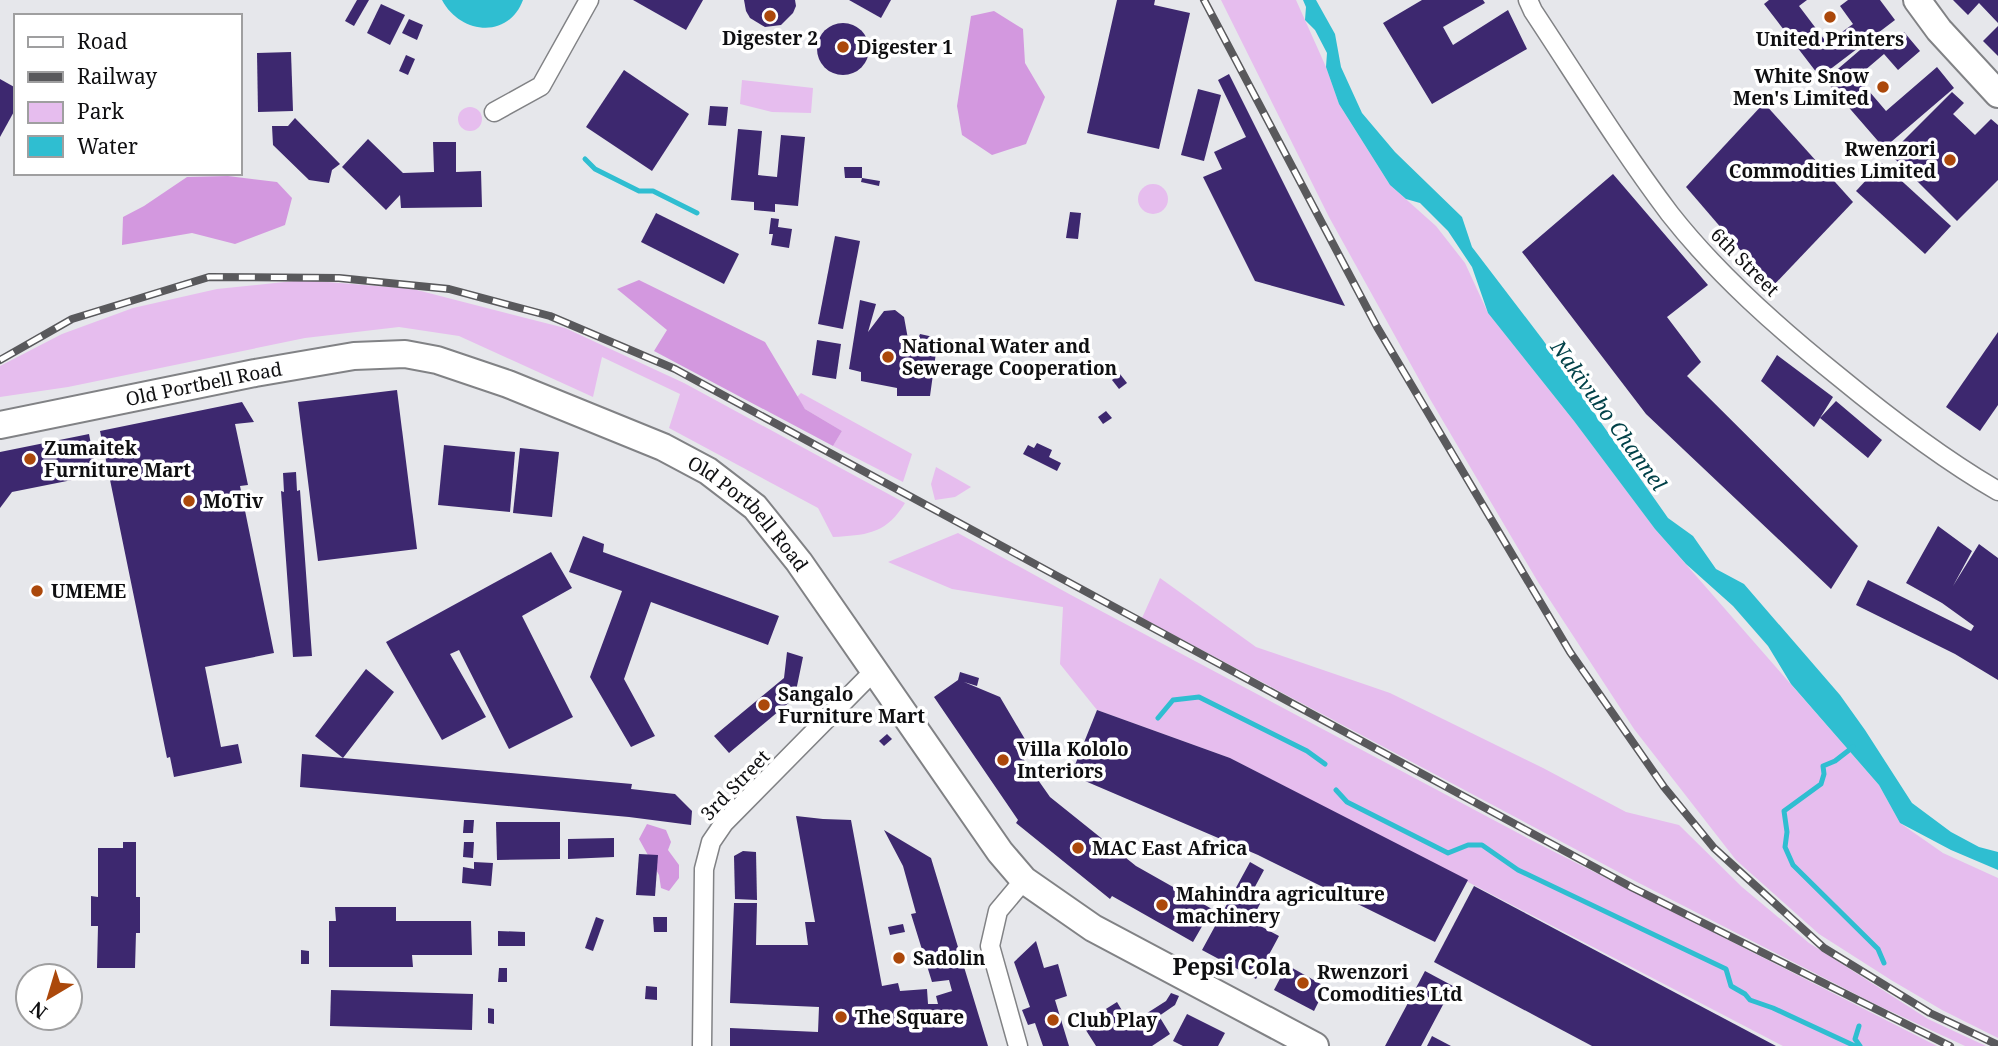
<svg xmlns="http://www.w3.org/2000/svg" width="1998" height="1046" viewBox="0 0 1998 1046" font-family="'Noto Serif',serif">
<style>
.green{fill:#e6bdee}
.forest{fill:#d398df}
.water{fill:#2fbed1}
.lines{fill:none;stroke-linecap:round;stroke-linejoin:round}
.stream{stroke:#2fbed1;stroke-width:5}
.building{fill:#3d286f}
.street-casing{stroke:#818285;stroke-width:21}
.secondary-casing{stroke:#818285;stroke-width:30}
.street{stroke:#fff;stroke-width:18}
.secondary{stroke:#fff;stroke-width:26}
.rail-casing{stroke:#59595c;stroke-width:8}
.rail{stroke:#fff;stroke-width:5;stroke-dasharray:16;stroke-linecap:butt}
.poi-dot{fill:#ab480b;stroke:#fff;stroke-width:2.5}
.labels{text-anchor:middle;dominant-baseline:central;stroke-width:7;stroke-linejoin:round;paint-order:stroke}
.poi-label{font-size:19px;font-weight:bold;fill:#0f0f11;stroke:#fff;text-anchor:start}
.street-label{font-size:19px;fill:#0f0f11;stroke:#fff}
.water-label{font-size:21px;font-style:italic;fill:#004148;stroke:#fff}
.quarter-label{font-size:23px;font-weight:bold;fill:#0f0f11;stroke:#fff}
</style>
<rect width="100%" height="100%" fill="#e6e7eb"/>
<g class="green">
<path d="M1221 0H1296L1326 67 1339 104 1390 185 1436 226 1465 263 1488 313 1574 421 1655 529 1879 785 1900 823 1943 853 1998 878V1038L1942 1010 1891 980 1819 934 1736 860 1634 729 1538 582 1430 399 1329 217Z"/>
<path d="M742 80 813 88 811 113 772 112 740 104Z"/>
<circle cx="470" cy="119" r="12"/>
<circle cx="1153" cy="199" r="15"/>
<path d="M303 280 413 289 565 328 684 383 905 503C886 534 867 535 833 537L818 508 669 428 680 394 602 357 593 397 459 336 399 327 305 338 68 387 0 397V366L62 334 133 308 217 289Z"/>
<path d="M801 393 912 454 903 482 833 446 842 431 805 409 797 397Z"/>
<path d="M936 467 971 487 955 497 935 500 931 484Z"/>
<path d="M958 533 1071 595 1531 840 1937 1046H1783L1230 758 1097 710 1060 664 1063 607 952 589 888 562Z"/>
<path d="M1160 578 1256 647 1390 693 1543 768 1626 812 1679 825 1742 887 1809 943 1928 1019 1986 1046H1965L1875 1004 1637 882 1142 618Z"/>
</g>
<g class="forest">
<path d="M994 11 1023 29 1025 63 1045 97 1026 144 992 155 962 135 957 106 971 16Z"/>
<path d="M228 176 277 182 292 198 285 225 235 244 192 233 122 245 123 217 144 206 187 177Z"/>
<path d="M639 280 765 342 805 409 842 431 833 446 654 351 667 330 617 289Z"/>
<path d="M647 824 666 830 671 842 668 850 679 865V878L669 891 661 888 659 875 639 839Z"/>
</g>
<g class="water">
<path d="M442 0H523C508 40 460 34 442 0Z"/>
<path d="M1303 0H1316L1335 34 1341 67 1362 113 1395 152 1462 217 1472 247 1543 340 1668 518 1693 536 1716 569 1744 584 1840 695 1865 730 1912 803 1951 832 1979 847 1998 852V870L1951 850 1900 823 1879 785 1791 684 1768 646 1733 606 1686 564 1655 529 1574 421 1488 313 1472 267 1448 231 1420 203 1406 199 1390 185 1339 104 1326 67 1327 53 1315 30 1305 20 1306 7Z"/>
</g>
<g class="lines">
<g class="stream">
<path d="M585 159 595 169 639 191H653L697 213"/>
<path d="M1158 718 1173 700 1199 697 1307 751 1325 764"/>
<path d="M1853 747 1835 761 1823 766 1824 774 1821 784 1784 811 1787 832 1785 847 1793 865 1878 949 1884 963"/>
<path d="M1336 790 1347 802 1448 853 1468 845H1482L1518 870 1726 969 1731 986 1745 994 1750 1000 1773 1008 1855 1046"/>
<path d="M1859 1026 1855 1039 1860 1046"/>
</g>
</g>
<g class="building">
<path d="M357 0H369L354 26 345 21Z"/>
<path d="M633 0H703L686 30Z"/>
<path d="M744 0H795L796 6 793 13 781 25 765 27 750 18 746 11Z"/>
<path d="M849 0H891L881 18Z"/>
<path d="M1117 0H1155L1154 5 1190 13 1159 149 1087 133Z"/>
<path d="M1422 0H1483L1485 3 1443 27 1453 45 1508 10 1527 49 1432 104 1383 23Z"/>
<path d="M1769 0H1807L1799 6 1827 43 1853 24 1840 6 1848 0H1880L1895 20 1820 77 1764 4Z"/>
<path d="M1953 0H1998V23L1979 3 1968 15Z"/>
<path d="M381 4 405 15 390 45 367 33Z"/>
<path d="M409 19 423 25 417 40 402 33Z"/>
<circle cx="843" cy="49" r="26"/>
<path d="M1998 26V56L1983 41Z"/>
<path d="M1881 32 1891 44 1904 32 1920 51 1898 70 1884 54 1857 77 1886 111 1937 67 1954 88 1884 148 1825 80Z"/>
<path d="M291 52 293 111 258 112 257 53Z"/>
<path d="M406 55 415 59 408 75 399 71Z"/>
<path d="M624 70 689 114 652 171 586 127Z"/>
<path d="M1229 74 1345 306 1255 281 1203 177 1222 169 1214 152 1246 137 1218 80Z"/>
<path d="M0 79 16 88V108L0 137Z"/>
<path d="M1198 89 1221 95 1204 161 1181 155Z"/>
<path d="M1952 92 1964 103 1953 114 1975 135 1991 119 1998 125V180L1957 221 1890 154Z"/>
<path d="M1764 103 1853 202 1772 287 1686 187Z"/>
<path d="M710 106 728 107 726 126 708 125Z"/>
<path d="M295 118 340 164 332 170 329 183 309 180 273 145 272 126H288Z"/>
<path d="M738 129 762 131 758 175 777 177 781 135 805 137 798 206 775 204V212L754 210V202L731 200Z"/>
<path d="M368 139 403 173 434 172 433 142H456V172L481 171 482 207 401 208 400 195 386 210 342 167Z"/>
<path d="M1882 163 1951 226 1925 254 1856 191Z"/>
<path d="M844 167H862V178L880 181 879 186 861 182 862 178H845Z"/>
<path d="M1613 174 1708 285 1667 317 1701 362 1687 376 1858 546 1831 589 1646 414 1522 252Z"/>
<path d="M1070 212 1081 213 1078 239 1066 238Z"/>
<path d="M656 213 739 254 724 284 641 242Z"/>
<path d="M771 218 779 219 778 227 792 229 789 248 771 245 773 234H769Z"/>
<path d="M835 236 860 241 843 329 818 324Z"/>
<path d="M860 300 876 304 868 332 884 311 895 310 904 317 908 339 917 341 920 334 938 338 930 396H897V388L861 381V372L849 369Z"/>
<path d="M1998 332V405L1980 431 1946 407Z"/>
<path d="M817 340 841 344 836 379 812 375Z"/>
<path d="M1777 355 1833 397 1820 418 1836 401 1882 440 1868 458 1820 418 1814 427 1761 381Z"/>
<path d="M1120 374 1127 383 1119 389 1112 380Z"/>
<path d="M397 390 417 549 318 561 298 402Z"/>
<path d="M242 402 254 422 235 424 248 485 240 486 274 653 205 667 221 747 238 744 242 763 174 777 170 757 167 758 100 431Z"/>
<path d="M1106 411 1112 418 1103 424 1098 417Z"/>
<path d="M89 434 97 475 12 492 0 508V452Z"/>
<path d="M1037 443 1052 450 1049 457 1061 463 1057 471 1023 454 1028 445 1034 448Z"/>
<path d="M444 445 515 452 510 512 438 505Z"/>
<path d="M520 448 559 452 552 517 513 513Z"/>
<path d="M296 472 297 491 300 490 312 656 293 657 281 491 284 492 283 473Z"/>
<path d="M1938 526 1972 551 1953 586 1979 544 1998 558V680L1955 654 1856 605 1868 580 1971 631 1974 626 1942 603 1906 583Z"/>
<path d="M583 536 604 544 603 552 779 616 768 645 651 602 624 679 655 736 631 747 590 677 622 591 569 572Z"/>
<path d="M551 552 572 588 522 616 573 717 509 749 459 650 450 654 486 717 442 740 386 642Z"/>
<path d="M787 652 803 657 796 691 798 695 729 753 714 736 784 678Z"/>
<path d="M366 669 394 692 343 758 632 784 631 789 675 794 692 811 691 825 629 817 300 787 302 754 343 758 315 736Z"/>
<path d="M960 672 979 678 977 686 964 682 1000 697 1026 741 1015 747 1050 797 1136 866 1212 909 1193 942 1112 896 1110 899 1016 823 1018 820 934 697 958 680Z"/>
<path d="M1097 710 1230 758 1468 880 1435 942 1258 855 1071 775Z"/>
<path d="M887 734 892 739 884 746 879 741Z"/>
<path d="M796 816 823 819 851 820 882 986 898 983 900 991 927 989 928 1004H938L936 996 952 991 949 980 932 982 911 914 916 913 903 866 884 830 931 858 988 1046H730V1028L818 1032 819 1007 730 1003 734 903H757L756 945H808L805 922H815Z"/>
<path d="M464 820H474L473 833H463Z"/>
<path d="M496 822H560V859L497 860Z"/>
<path d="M614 838V857L568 859V839Z"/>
<path d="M123 842H136V897H140V933H136L135 968H97L98 926H91V896L98 897V848H123Z"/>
<path d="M464 842H474L473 858 463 857Z"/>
<path d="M743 851 756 852 757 900 735 899 734 856Z"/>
<path d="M639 854 658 855 655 896 636 895Z"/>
<path d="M474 862 493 863 491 886 462 883 463 867 474 869Z"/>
<path d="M1250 862 1264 870 1250 896 1261 902 1251 921 1279 936 1256 979 1202 950Z"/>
<path d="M1474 886 1776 1046H1592L1434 962Z"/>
<path d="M335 907H396V921H471L472 955H412L413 967H329V921H336Z"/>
<path d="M596 917 604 920 593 951 585 948Z"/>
<path d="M653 917H667V932H654Z"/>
<path d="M903 924 905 932 890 935 888 927Z"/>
<path d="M498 931 525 932V946H498Z"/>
<path d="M1036 941 1044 968 1058 964 1067 996 1055 1000 1069 1046H1043L1035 1023 1028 1025 1022 1010 1030 1007 1014 962Z"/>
<path d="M301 950 309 951V964H301Z"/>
<path d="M1287 965 1326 987 1314 1011 1274 990Z"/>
<path d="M499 968H507V982H498Z"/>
<path d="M1425 971 1453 986 1421 1046H1385Z"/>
<path d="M646 986 657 987V1000L645 999Z"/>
<path d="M331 990 473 994 472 1030 330 1026Z"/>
<path d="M1171 993 1179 996 1175 1005 1159 1016 1170 1034 1152 1046H1096L1082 1024 1117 1002 1130 1024 1166 1001Z"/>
<path d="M488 1008 494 1009V1024L488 1023Z"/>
<path d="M1187 1014 1225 1033 1218 1046H1183L1173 1041Z"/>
<path d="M1432 1036 1451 1046H1427Z"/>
</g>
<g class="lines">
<defs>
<g id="street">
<path d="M1528 0 1533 11C1578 79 1621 149 1670 214 1718 275 1778 328 1838 376 1889 418 1941 458 1998 491"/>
<path d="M494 112 541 86 589 0"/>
<path d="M702 1046 704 869 711 842 724 823 874 671"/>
<path d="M1018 1046 990 946 998 911 1024 880"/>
</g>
<g id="secondary">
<path d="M1917 0 1939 30 1998 94"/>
<path id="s1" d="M0 425 255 373 354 356 405 354 437 360 508 384 663 447 708 471 755 507 799 562 1000 852 1024 880 1093 928 1315 1046"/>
</g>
</defs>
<use href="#street" class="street-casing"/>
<use href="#secondary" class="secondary-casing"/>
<use href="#street" class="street"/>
<use href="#secondary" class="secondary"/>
<defs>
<g id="rail">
<path d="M1204 0 1377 327 1570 652 1664 787 1714 848 1824 948 1930 1013 1998 1045"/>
<path d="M0 360 72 319 209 277 339 278 449 289 550 316 675 369 1633 888 1950 1046"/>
</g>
</defs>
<use href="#rail" class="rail-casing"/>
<use href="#rail" class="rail"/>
</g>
<g class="poi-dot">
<circle cx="770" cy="16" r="7"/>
<circle cx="1830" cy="17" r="7"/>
<circle cx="843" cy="47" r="7"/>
<circle cx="1883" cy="87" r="7"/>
<circle cx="1950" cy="160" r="7"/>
<circle cx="888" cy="357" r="7"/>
<circle cx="30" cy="459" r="7"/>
<circle cx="189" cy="501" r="7"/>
<circle cx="37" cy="591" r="7"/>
<circle cx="764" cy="705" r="7"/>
<circle cx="1003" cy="760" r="7"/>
<circle cx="1078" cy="848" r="7"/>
<circle cx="1162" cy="905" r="7"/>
<circle cx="899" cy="958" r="7"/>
<circle cx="1303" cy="983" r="7"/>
<circle cx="841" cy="1017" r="7"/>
<circle cx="1053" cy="1020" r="7"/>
</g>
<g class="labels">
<g class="poi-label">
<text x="770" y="38" text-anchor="middle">Digester 2</text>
<text x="1830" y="39" text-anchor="middle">United Printers</text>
<text x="857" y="47">Digester 1</text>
<text x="1869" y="76" text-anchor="end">White Snow<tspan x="1869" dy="22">Men's Limited</tspan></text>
<text x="1936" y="149" text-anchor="end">Rwenzori<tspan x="1936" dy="22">Commodities Limited</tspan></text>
<text x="902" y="346">National Water and<tspan x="902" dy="22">Sewerage Cooperation</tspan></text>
<text x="44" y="448">Zumaitek<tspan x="44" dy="22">Furniture Mart</tspan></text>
<text x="203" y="501">MoTiv</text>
<text x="51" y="591">UMEME</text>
<text x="778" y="694">Sangalo<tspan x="778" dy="22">Furniture Mart</tspan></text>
<text x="1017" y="749">Villa Kololo<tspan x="1017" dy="22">Interiors</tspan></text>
<text x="1092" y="848">MAC East Africa</text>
<text x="1176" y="894">Mahindra agriculture<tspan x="1176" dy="22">machinery</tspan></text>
<text x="913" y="958">Sadolin</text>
<text x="1317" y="972">Rwenzori<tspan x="1317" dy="22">Comodities Ltd</tspan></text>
<text x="855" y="1017">The Square</text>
<text x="1067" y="1020">Club Play</text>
</g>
<g class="street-label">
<text transform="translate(1745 262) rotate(45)">6th Street</text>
<text stroke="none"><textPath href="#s1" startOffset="208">Old Portbell Road</textPath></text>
<text stroke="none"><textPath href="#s1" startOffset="796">Old Portbell Road</textPath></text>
<text transform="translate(735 785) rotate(-46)">3rd Street</text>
</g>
<g class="water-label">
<text transform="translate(1609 415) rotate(54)">Nakivubo Channel</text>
</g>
<g class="quarter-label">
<text x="1232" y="966">Pepsi Cola</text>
</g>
</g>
<rect x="14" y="14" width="228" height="161" fill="#ffffff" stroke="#9f9fa0" stroke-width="2"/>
<rect x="28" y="37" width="35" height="10" fill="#ffffff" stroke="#9f9fa0" stroke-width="2"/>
<text x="77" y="49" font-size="21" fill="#0f0f11">Road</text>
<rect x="28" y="72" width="35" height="10" fill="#59595c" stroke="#9f9fa0" stroke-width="2"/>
<text x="77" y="84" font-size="21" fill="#0f0f11">Railway</text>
<rect x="28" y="102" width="35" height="21" fill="#e6bdee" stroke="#9f9fa0" stroke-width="2"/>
<text x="77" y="119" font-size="21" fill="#0f0f11">Park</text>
<rect x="28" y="136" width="35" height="21" fill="#2fbed1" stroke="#9f9fa0" stroke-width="2"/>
<text x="77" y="154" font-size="21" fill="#0f0f11">Water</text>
<g transform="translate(49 997) rotate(218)"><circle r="33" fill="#ffffff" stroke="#9f9fa0" stroke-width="2"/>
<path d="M0-5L12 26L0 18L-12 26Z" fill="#ab480b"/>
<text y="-10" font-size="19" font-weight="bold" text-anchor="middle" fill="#0f0f11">N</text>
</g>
</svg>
